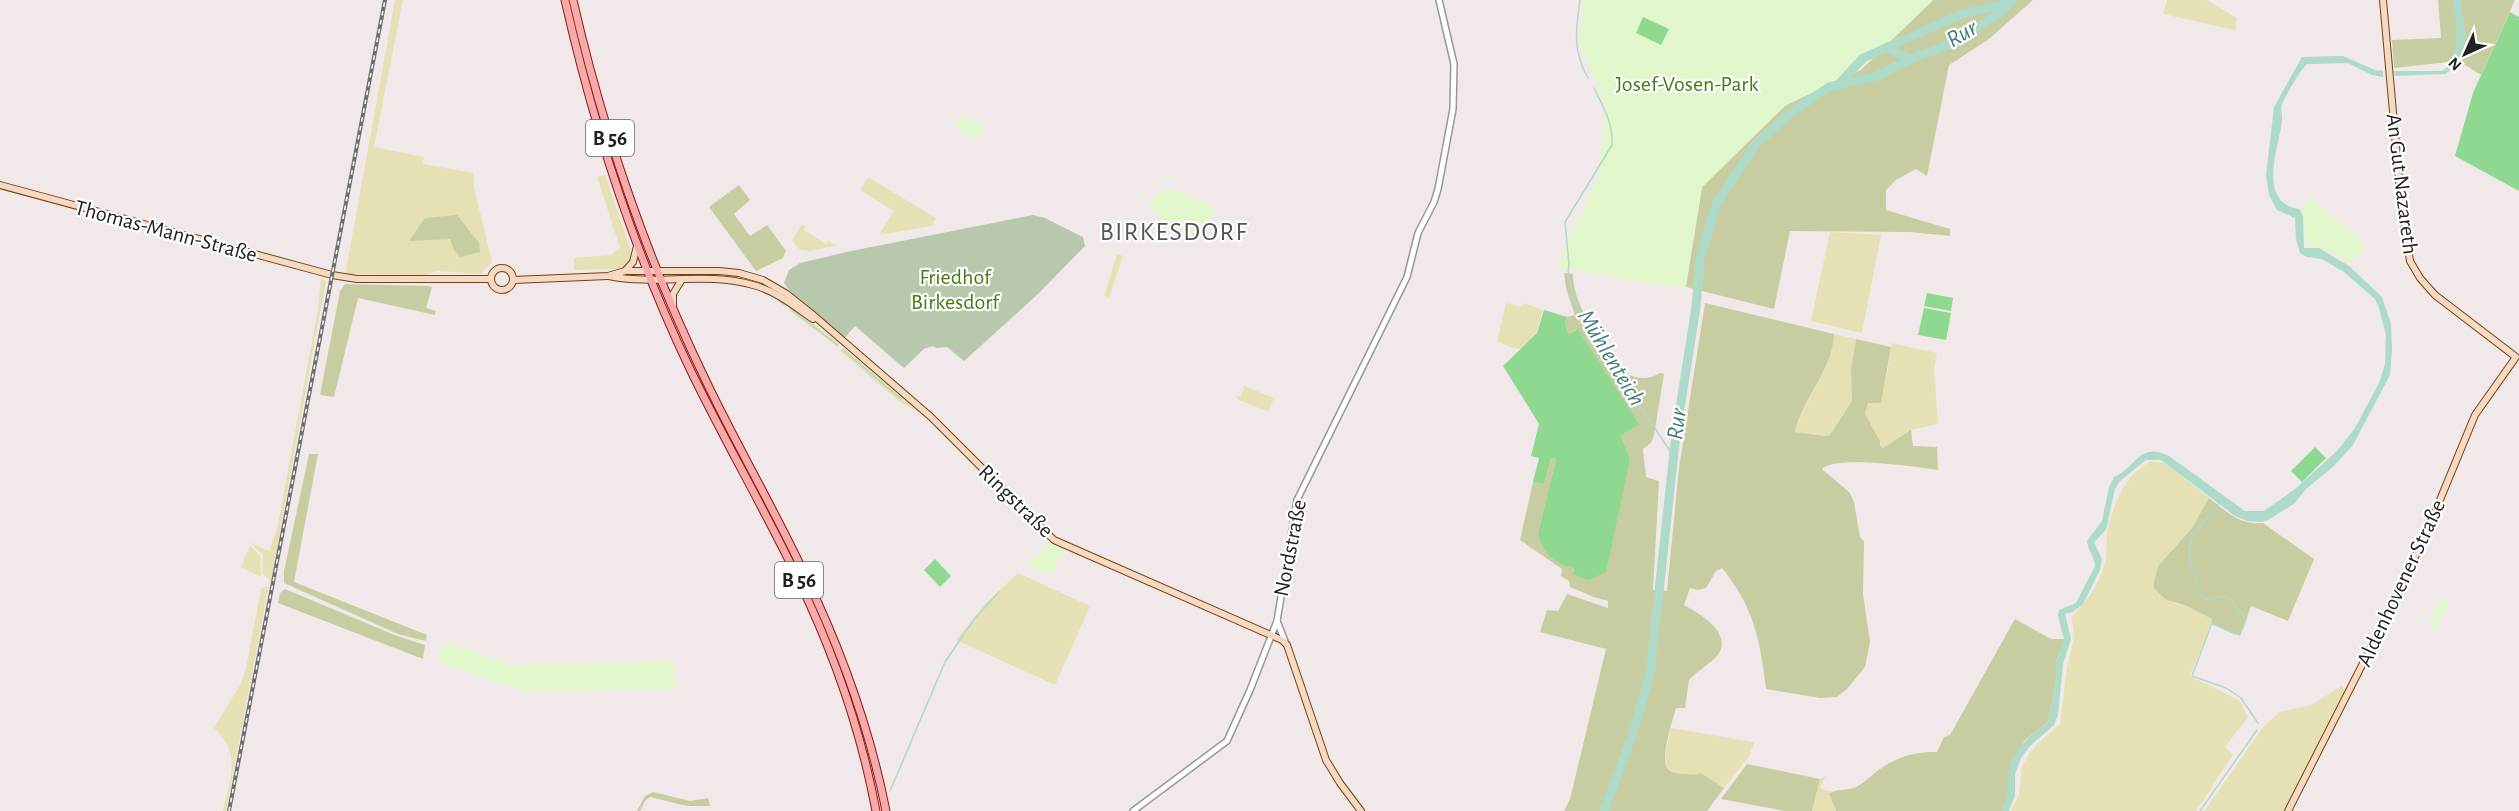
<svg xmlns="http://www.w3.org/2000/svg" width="2519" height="811" viewBox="0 0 2519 811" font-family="'Alegreya Sans',sans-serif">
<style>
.grass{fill:#e6e1b4}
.forest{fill:#c8cda1}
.cemetery{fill:#b8c8ac}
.park{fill:#e1f6cb}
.pitch{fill:#8ed98f}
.water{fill:#addac9}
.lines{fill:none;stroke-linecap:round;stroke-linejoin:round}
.stream{stroke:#addac9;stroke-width:1.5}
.river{stroke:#addac9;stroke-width:9}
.tertiary-casing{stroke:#989898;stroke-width:8}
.secondary-casing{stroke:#73410e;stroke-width:8}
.primary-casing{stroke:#92150c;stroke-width:9}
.tertiary{stroke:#fff;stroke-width:5}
.secondary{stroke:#f5d9c2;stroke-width:6}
.primary{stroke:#f5aaac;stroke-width:7}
.rail-casing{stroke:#6f6f6f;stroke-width:4}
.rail{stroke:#fff;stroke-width:1.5;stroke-dasharray:4.5;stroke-linecap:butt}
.labels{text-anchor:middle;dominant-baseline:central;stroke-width:4.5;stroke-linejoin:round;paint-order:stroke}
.shield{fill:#fff;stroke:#646464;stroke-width:1.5}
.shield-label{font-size:21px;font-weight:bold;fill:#212121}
.park-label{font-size:22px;fill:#497a15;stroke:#fff}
.street-label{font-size:22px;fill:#212121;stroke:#fff}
.water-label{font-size:24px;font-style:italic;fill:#407d76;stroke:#fff}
.quarter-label{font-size:26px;letter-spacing:1.5px;fill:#545454;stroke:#fff}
</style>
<rect width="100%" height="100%" fill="#f1e9e9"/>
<g class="grass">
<path d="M395 0H403L374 147 424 157 423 164 474 173V187L492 262 481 274 438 271 425 275 347 274 346 270Z"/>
<path d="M2167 0H2207L2237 18 2235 30 2163 14Z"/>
<path d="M605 175 633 256 622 269 574 270V258L611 255 620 248 597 177Z"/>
<path d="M868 177 936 218 932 226 879 235 894 211 860 190Z"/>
<path d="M802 224 806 226 804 230 826 244 828 240 835 246 809 251 800 250 792 240Z"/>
<path d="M1830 232 1881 235 1862 333 1811 321Z"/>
<path d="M1117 254 1123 256 1109 298 1104 296Z"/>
<path d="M321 278 326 280 271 582 263 574V555L249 542 269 551 277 529 318 309Z"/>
<path d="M1506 303 1522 307 1524 303 1543 310 1536 333 1521 349 1512 348 1497 341Z"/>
<path d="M792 307 839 343 838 347 788 310Z"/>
<path d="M1834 334 1856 339 1851 369 1852 401 1830 435 1825 436 1795 432C1804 398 1833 370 1834 334Z"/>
<path d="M1892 343 1937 353 1934 369 1938 424 1911 430 1883 448 1865 415 1867 403 1886 379Z"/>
<path d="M844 348 904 399V402L906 400 918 411 900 402 839 350Z"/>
<path d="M1242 385 1274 398 1268 412 1237 399 1236 396 1240 397 1244 388Z"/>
<path d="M2151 461 2165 463 2209 498 2192 528 2159 565 2175 604 2189 607 2213 619 2190 676 2239 700 2248 717 2225 747 2233 755 2196 811H2011L2019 794 2022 767 2027 757 2038 743 2060 724C2063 705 2064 686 2067 667 2071 648 2077 637 2071 617 2087 603 2102 579 2106 558 2107 550 2106 542 2107 535 2112 506 2124 475 2151 461Z"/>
<path d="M250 545 260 556 261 577 241 567Z"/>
<path d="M1018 573 1090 606 1055 685 956 640 986 603Z"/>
<path d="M269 585 226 811H223C230 778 242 754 214 728L241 683 246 668 261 589Z"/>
<path d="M2342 686 2346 692 2284 811H2204L2264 726 2280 712 2311 705Z"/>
<path d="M1671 728 1753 742 1754 743 1749 756 1724 788 1701 773C1692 777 1675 775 1667 768L1665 755Z"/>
<path d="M1827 775 1820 787 1824 790 1833 791 1829 795 1836 811H1812L1820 779Z"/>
</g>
<g class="forest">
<path d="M1933 0H2033L1989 39 1949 65 1927 176 1916 169 1896 180 1886 190V210L1950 229V236L1909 232 1790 231 1774 309 1686 287 1702 187 1786 105 1861 70Z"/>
<path d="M2438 0H2515L2481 75 2459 61 2394 68 2392 40 2441 38Z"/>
<path d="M739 185 750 200 734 214 750 236 767 225 786 251 783 258 756 271 709 207Z"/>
<path d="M457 215 479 243 480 252 460 257 454 250 450 239 409 241 425 218Z"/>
<path d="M1564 273 1573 274C1573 304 1595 331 1611 355 1614 359 1617 368 1621 371 1634 379 1648 381 1660 373L1664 374 1654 435 1651 443 1643 449 1646 477 1659 481 1653 590 1667 591 1679 468 1705 303 1834 334C1833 370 1803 397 1795 432L1825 436 1830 435 1852 401 1851 369 1856 339 1891 347 1881 403H1868L1865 414 1880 441V445L1883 448 1911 430 1913 446 1937 447 1938 470C1916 467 1837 455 1822 469L1850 493 1854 502 1860 537 1864 542 1863 594 1870 642 1865 667 1847 689 1837 697 1820 698 1766 689C1760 640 1754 607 1722 568L1716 571 1706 588 1698 590 1690 588 1684 605C1701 614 1737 636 1715 658 1707 666 1697 671 1689 680L1685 708H1676C1673 720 1659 760 1668 769 1672 773 1677 773 1682 774 1689 774 1694 776 1701 773L1724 788 1707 811H1564L1570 799 1606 649 1540 632 1547 610 1558 611 1567 594 1608 608V601L1594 597 1570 587 1569 581 1561 576 1562 569 1520 540 1533 482 1544 484 1551 458 1556 459 1538 533 1574 567 1573 574 1630 459 1621 435 1638 423 1577 329 1569 334 1565 323 1567 317 1575 315 1566 288Z"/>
<path d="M345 284 429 286 432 287 426 308 436 311 435 315 358 298 334 397 320 395 340 291Z"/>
<path d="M309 454H318L294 582 427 635 426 641 398 634 284 583V571Z"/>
<path d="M2209 498C2228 512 2238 525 2263 523L2314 559 2288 621 2251 606 2240 636 2211 624 2212 619 2189 607 2165 599 2154 588V581L2159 565 2192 528Z"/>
<path d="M285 589 397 636 425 645 423 659 278 603 280 593Z"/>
<path d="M2015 619 2051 639H2065L2056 662V680L2048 722 2024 741 2002 811H1836L1829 794C1836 788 1847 791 1856 787 1864 783 1868 778 1875 773 1893 758 1914 751 1937 752L1944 737 1950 735Z"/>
<path d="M1747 764 1820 779 1812 811H1785L1721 799Z"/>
<path d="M653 792 690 801 708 798 710 806H687L650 797 645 801 640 811H637L645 796Z"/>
</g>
<path class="cemetery" d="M1033 215 1045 218 1083 237 1085 246 1037 295 964 361 947 347 936 348 933 346 924 349 904 368 855 326 843 340 789 290 784 283 789 270 800 263 851 251Z"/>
<g class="park">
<path d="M1585 0H1933L1860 70 1786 105 1702 187 1685 289 1557 267 1598 176 1606 106 1578 42Z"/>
<path d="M961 115 984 128 977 140 954 127Z"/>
<path d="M1169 188 1216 207 1201 238 1159 220 1161 214 1147 208C1153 199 1157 189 1169 188Z"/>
<path d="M2311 197 2367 247 2349 262 2320 247H2312L2306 242 2302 210Z"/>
<path d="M1050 543 1064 549 1051 576 1027 565Z"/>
<path d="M2440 598 2450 603 2436 628 2430 625 2428 621 2430 616 2435 618 2436 615 2432 613Z"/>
<path d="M443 641 513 665 672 661 678 689 528 692 439 663Z"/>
</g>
<g class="pitch">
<path d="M2510 12 2519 17V191L2455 156 2473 93Z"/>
<path d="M1643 17 1669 29 1661 45 1636 33Z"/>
<path d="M1927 293 1953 298 1951 311 1924 306Z"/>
<path d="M1924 308 1951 313 1946 340 1918 335Z"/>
<path d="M1544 310 1567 317 1565 323 1569 334 1578 329 1639 424 1621 435 1630 459 1606 572 1589 580 1573 574 1574 567C1553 565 1543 551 1538 533L1556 459 1551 458 1544 484 1533 482 1539 458 1531 456 1539 424 1503 366 1537 333Z"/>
<path d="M2315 447 2326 458 2302 482 2291 471Z"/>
<path d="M935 559 951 576 940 587 924 570Z"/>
</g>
<g class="water">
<path d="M2452 0H2460L2466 37 2461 53 2452 69 2445 74 2395 76 2394 71H2443C2463 53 2457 23 2452 0Z"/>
<path d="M2343 56 2375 70 2383 71V77L2372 75 2348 63 2307 64C2298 73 2288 92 2282 104 2280 110 2283 116 2282 122 2278 149 2257 203 2299 209L2303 216 2304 248H2319L2349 266 2382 297 2391 324 2392 350 2390 375 2353 445 2334 466 2306 489 2295 503 2268 520 2261 522 2247 521 2235 516 2161 460H2146L2119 482 2115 489 2106 530 2094 542 2102 559 2100 570 2083 604 2073 612 2065 614 2071 639 2063 664 2058 715 2054 725 2030 746 2021 758 2015 774V795L2009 811H2002C2007 798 2007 788 2008 774 2011 749 2031 736 2048 722L2056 680V662L2064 639 2058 616 2059 610 2076 603 2095 566C2095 557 2088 551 2087 541L2102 521 2109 487 2114 477C2137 467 2139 441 2169 456L2245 511H2264L2295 489 2337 451 2355 428 2379 383 2385 364 2386 335 2379 308 2375 299 2344 272 2322 259 2307 257 2300 253 2296 239 2295 218 2277 210 2269 195 2266 175 2274 107 2302 57Z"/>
</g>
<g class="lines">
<g class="stream">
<path d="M1580 0C1576 30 1572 50 1588 78"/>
<path d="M1594 88C1604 108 1613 123 1612 145L1565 222 1569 264 1568 276 1574 300 1584 322 1674 457"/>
<path d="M779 301 785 305"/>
<path d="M791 309 837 345"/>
<path d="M843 350 901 399"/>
<path d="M2219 503 2192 537 2188 553 2201 597 2208 599 2225 596 2231 600 2246 619 2243 628 2235 634 2212 623 2192 676 2226 688 2241 698 2258 723"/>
<path d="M890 791 945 662 975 618 999 592"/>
<path d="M2200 811 2257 730"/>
</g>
<g class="river">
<path d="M1887 48 1910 59"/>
<path d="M1838 85 1863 58 1962 14 2010 3"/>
<path d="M1604 811 1631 739 1650 674 1676 434 1696 307 1700 259 1716 205 1756 144 1790 113 1829 87 1877 76 1910 59 1951 44 1999 14 2013 0"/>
</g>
<defs>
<g id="tertiary">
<path d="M1277 621 1286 644"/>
<path d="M1133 811 1227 741 1250 690 1277 621 1297 500 1407 277 1418 233 1434 202 1438 189 1453 109 1454 64 1439 0"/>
</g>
<g id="secondary">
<path d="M0 185 332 275 357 279H491"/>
<circle cx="502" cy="279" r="11"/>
<path d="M625 271 633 262 637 246"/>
<path d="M609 276C656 286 706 271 753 285 776 291 794 306 813 319"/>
<path d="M513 280 608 276 625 271H719L739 273 763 280 787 294 812 314 931 417 1054 540 1282 640 1287 645 1326 760 1340 783 1361 811"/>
<path d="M673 304V294L681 281"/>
<path d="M2288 811 2390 610 2428 529 2475 415 2516 357 2435 295 2420 278 2410 261 2401 202 2383 0"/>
</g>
<g id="primary">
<path d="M565 0C594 128 633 250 690 369 724 440 764 508 798 579 834 653 861 731 876 811"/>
<path d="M573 0C603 132 647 259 706 381 737 446 774 509 805 575 841 650 870 729 886 811"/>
</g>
</defs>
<use href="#tertiary" class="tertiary-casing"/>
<use href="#secondary" class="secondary-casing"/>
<use href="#primary" class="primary-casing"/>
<use href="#tertiary" class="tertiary"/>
<use href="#secondary" class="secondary"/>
<use href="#primary" class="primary"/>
<defs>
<path id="rail" d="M229 811 385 0"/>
</defs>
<use href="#rail" class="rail-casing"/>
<use href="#rail" class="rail"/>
</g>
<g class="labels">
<g class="shield">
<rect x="586" y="120" width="48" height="36" rx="4.5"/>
<rect x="775" y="562" width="48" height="36" rx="4.5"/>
</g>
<g class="shield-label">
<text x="610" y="138">B 56</text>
<text x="799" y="580">B 56</text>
</g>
<g class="park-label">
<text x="1687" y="84">Josef-Vosen-Park</text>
<text x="955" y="277">Friedhof<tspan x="955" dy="25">Birkesdorf</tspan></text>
</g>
<g class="street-label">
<text transform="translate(2402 184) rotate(83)">An Gut Nazareth</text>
<text transform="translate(166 231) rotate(15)">Thomas-Mann-Straße</text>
<text transform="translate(1016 501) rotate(44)">Ringstraße</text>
<text transform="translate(1290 548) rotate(-79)">Nordstraße</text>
<text transform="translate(2401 583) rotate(-65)">Aldenhovener Straße</text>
</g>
<g class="water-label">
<text transform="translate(1962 34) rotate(-31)">Rur</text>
<text transform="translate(1611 358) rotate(59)">Mühlenteich</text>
<text transform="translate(1677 424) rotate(-83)">Rur</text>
</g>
<g class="quarter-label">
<text x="1174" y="232">BIRKESDORF</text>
</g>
</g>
<g transform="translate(2465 54) rotate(225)" stroke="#ffffff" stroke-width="4.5" paint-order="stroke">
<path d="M0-4.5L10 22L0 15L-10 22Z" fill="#212121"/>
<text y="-9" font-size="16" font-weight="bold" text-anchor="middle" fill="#212121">N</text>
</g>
</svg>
